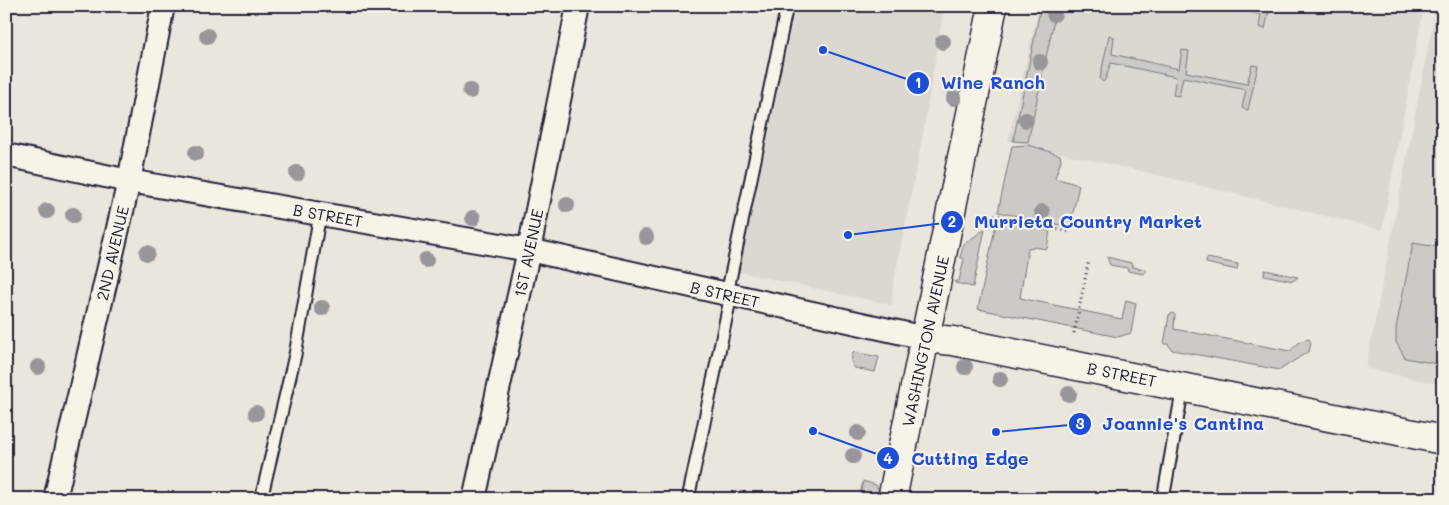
<svg xmlns="http://www.w3.org/2000/svg" width="1449" height="505" viewBox="0 0 1449 505" font-family="Mali,sans-serif">
<style>
.built{fill:#dbd8d2}
.green{fill:#cdc9c6;stroke:#787680}
.lines{fill:none;stroke-linecap:round;stroke-linejoin:round}
.service-casing{stroke:#22223b;stroke-width:15}
.minor-casing{stroke:#22223b;stroke-width:26}
.tertiary-casing{stroke:#22223b;stroke-width:31}
.secondary-casing{stroke:#22223b;stroke-width:31}
.path{stroke:#22223b;stroke-width:3;stroke-dasharray:1 4;stroke-linecap:butt}
.service{stroke:#f7f3e8;stroke-width:11}
.minor{stroke:#f7f3e8;stroke-width:22}
.tertiary{stroke:#f7f3e8;stroke-width:28}
.secondary{stroke:#f7f3e8;stroke-width:28}
.tree{fill:#98969b}
.labels{text-anchor:middle;dominant-baseline:central;stroke-width:4.5;stroke-linejoin:round;paint-order:stroke}
.street-label{font-size:16px;fill:#22223b;stroke:#f7f3e8}
.leader{fill:none;stroke:#1d4ed8;stroke-width:2}
.callout-dot{fill:#1d4ed8;stroke:#f7f3e8;stroke-width:2}
.mark-label{font-size:15px;text-anchor:middle;font-weight:bold;fill:#fff}
.callout-label{font-size:18px;text-anchor:middle;font-weight:bold;fill:#1d4ed8;stroke:#f7f3e8;stroke-width:4.5;stroke-linejoin:round;paint-order:stroke}
</style>
<rect width="100%" height="100%" fill="#eae6de"/>
<filter id="ink" filterUnits="userSpaceOnUse"><feTurbulence type="fractalNoise" baseFrequency=".02" numOctaves="2"/><feDisplacementMap in="SourceGraphic" scale="10" xChannelSelector="R" yChannelSelector="G"/><feConvolveMatrix kernelMatrix="1 2 1 2 8 2 1 2 1" color-interpolation-filters="sRGB"/></filter>
<g filter="url(#ink)">
<g class="built">
<path d="M796 6H944L923 134 893 286 892 305 738 272Z"/>
<path d="M1039 6H1424L1382 230 1162 176 1008 141Z"/>
<path d="M1436 6H1443V385L1366 368Z"/>
</g>
<g class="green">
<path d="M1041 6H1057L1028 142 1013 141Z"/>
<path d="M1222 6H1270L1265 29 1259 27 1261 15Z"/>
<path d="M1109 35 1114 37 1112 54 1179 69 1182 50 1189 51 1186 72 1247 84 1252 65 1258 66 1248 110 1242 108 1246 90 1183 77 1179 96 1173 95 1176 77 1111 63 1105 80 1103 82 1100 79Z"/>
<path d="M1029 145 1060 155 1061 160 1055 178 1079 185 1070 227 998 212 1012 146Z"/>
<path d="M997 219 1050 231 1047 249 1033 247 1028 248 1020 298 1122 319 1126 300 1136 303 1131 333 1118 337 978 309Z"/>
<path d="M985 229 973 287 955 283 956 281H959L964 259 960 257 964 244Z"/>
<path d="M1413 243 1443 248V365L1405 358 1396 342V328Z"/>
<path d="M1107 257 1131 263 1133 267 1146 270V272L1143 274 1128 271 1127 268 1110 265Z"/>
<path d="M1207 258 1238 264 1237 270 1206 263Z"/>
<path d="M1265 270 1298 277 1293 281 1264 275Z"/>
<path d="M1173 313 1175 315 1174 329 1290 351 1301 341 1309 339 1311 343 1309 351 1280 370 1172 350 1168 344H1164L1169 315Z"/>
<path d="M853 352 879 357 875 372 854 368 851 361Z"/>
<path d="M863 481 876 485 879 491 878 496 873 499H859Z"/>
</g>
<g class="lines">
<defs>
<g id="service">
<path d="M727 294 787 6"/>
<path d="M261 499 295 355 320 214"/>
<path d="M688 499 731 295"/>
<path d="M1163 499 1183 387"/>
</g>
<g id="minor">
<path d="M6 155 129 181 529 250 925 338"/>
<path d="M55 499 129 181 163 6"/>
<path d="M474 499 529 250 578 6"/>
</g>
<path id="tertiary" d="M925 338 953 341C1117 373 1279 408 1443 440"/>
<path id="secondary" d="M892 499 993 6"/>
</defs>
<use href="#service" class="service-casing"/>
<use href="#minor" class="minor-casing"/>
<use href="#tertiary" class="tertiary-casing"/>
<use href="#secondary" class="secondary-casing"/>
<g class="path">
<path d="M994 215 1071 232"/>
<path d="M1074 333 1089 260"/>
</g>
<use href="#service" class="service"/>
<use href="#minor" class="minor"/>
<use href="#tertiary" class="tertiary"/>
<use href="#secondary" class="secondary"/>
</g>
<g class="tree">
<circle cx="1054" cy="14" r="8"/>
<circle cx="207" cy="36" r="8"/>
<circle cx="943" cy="42" r="8"/>
<circle cx="1040" cy="62" r="8"/>
<circle cx="470" cy="91" r="8"/>
<circle cx="954" cy="98" r="8"/>
<circle cx="1026" cy="120" r="8"/>
<circle cx="196" cy="153" r="8"/>
<circle cx="297" cy="173" r="8"/>
<circle cx="567" cy="205" r="8"/>
<circle cx="47" cy="211" r="8"/>
<circle cx="1042" cy="212" r="8"/>
<circle cx="73" cy="215" r="8"/>
<circle cx="473" cy="218" r="8"/>
<circle cx="646" cy="237" r="8"/>
<circle cx="147" cy="253" r="8"/>
<circle cx="426" cy="260" r="8"/>
<circle cx="322" cy="308" r="8"/>
<circle cx="38" cy="367" r="8"/>
<circle cx="965" cy="367" r="8"/>
<circle cx="1000" cy="379" r="8"/>
<circle cx="1069" cy="394" r="8"/>
<circle cx="256" cy="413" r="8"/>
<circle cx="858" cy="433" r="8"/>
<circle cx="853" cy="456" r="8"/>
</g>
</g>
<g class="labels">
<g class="street-label">
<text transform="translate(328 215) rotate(10)">B STREET</text>
<text transform="translate(112 253) rotate(-77)">2ND AVENUE</text>
<text transform="translate(528 253) rotate(-78)">1ST AVENUE</text>
<text transform="translate(725 294) rotate(13)">B STREET</text>
<text transform="translate(925 341) rotate(-78)">WASHINGTON AVENUE</text>
<text transform="translate(1122 374) rotate(11)">B STREET</text>
</g>
</g>
<path class="leader" d="M823 50L918 83M848 235L952 222M996 432L1080 424M813 431L888 458"/>
<g class="callout-dot">
<circle cx="823" cy="50" r="5"/>
<circle cx="848" cy="235" r="5"/>
<circle cx="996" cy="432" r="5"/>
<circle cx="813" cy="431" r="5"/>
<circle cx="918" cy="83" r="12"/>
<circle cx="952" cy="222" r="12"/>
<circle cx="1080" cy="424" r="12"/>
<circle cx="888" cy="458" r="12"/>
</g>
<g class="mark-label">
<text x="918" y="88">1</text>
<text x="952" y="227">2</text>
<text x="1080" y="429">3</text>
<text x="888" y="464">4</text>
</g>
<g class="callout-label">
<text x="993" y="89">Wine Ranch</text>
<text x="1088" y="228">Murrieta Country Market</text>
<text x="1183" y="430">Joannie's Cantina</text>
<text x="970" y="465">Cutting Edge</text>
</g>
<rect width="1449" height="505" fill="none" stroke="#f7f3e8" stroke-width="25"/>
<rect x="12" y="12" width="1424" height="480" fill="none" stroke="#22223b" stroke-width="2" filter="url(#ink)"/>
</svg>
